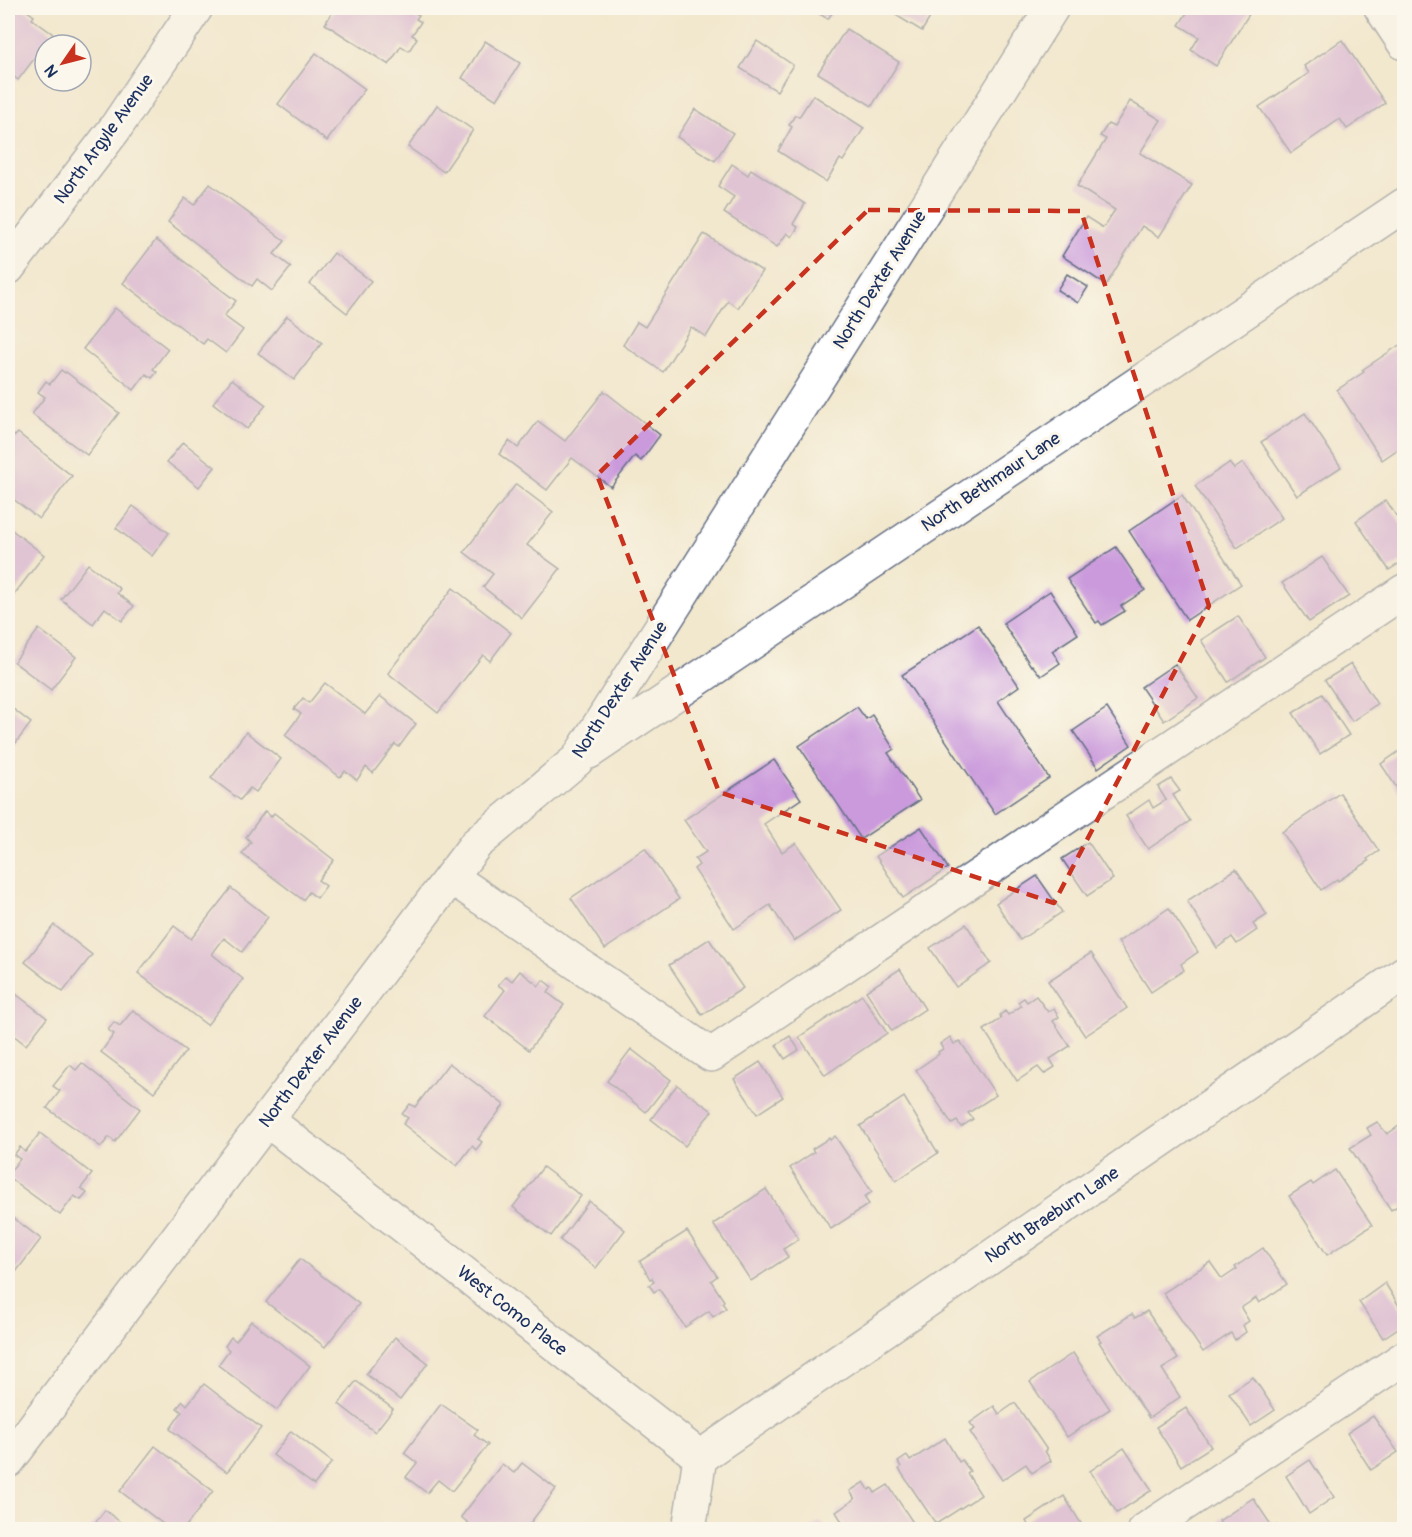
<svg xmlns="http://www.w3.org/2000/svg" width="1412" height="1537" viewBox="0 0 1412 1537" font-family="Pangolin,sans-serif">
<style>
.building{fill:#ca9adc}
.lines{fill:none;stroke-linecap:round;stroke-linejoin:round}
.minor-casing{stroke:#667085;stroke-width:36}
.minor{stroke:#fff;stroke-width:33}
.marked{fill:none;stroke:#c8321e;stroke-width:4.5;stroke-dasharray:12 8;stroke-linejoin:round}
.labels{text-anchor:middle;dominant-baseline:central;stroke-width:6;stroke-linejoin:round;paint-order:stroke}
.street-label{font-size:18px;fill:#1b2f5e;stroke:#fbf7ec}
</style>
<rect width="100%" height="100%" fill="#fbf7ec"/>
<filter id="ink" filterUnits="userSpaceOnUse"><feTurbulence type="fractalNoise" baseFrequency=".0167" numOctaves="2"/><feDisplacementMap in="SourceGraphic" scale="12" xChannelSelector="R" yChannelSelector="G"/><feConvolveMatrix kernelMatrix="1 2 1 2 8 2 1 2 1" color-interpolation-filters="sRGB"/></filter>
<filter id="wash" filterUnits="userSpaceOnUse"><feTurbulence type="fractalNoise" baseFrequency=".008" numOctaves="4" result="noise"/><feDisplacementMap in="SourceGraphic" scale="24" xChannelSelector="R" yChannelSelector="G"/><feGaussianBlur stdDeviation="1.35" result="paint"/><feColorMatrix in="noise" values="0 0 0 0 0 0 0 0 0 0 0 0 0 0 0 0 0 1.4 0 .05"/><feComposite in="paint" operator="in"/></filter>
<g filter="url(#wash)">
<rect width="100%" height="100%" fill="#f2e8ce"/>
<g id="blocks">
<g class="building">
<path d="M8 8H23L34 16 32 19 53 34 18 80 8 72Z"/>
<path d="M335 8 337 10 339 8H406L419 15 416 19 421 22 412 35 417 38 409 51 401 46 389 65 325 24Z"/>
<path d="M809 8H835L828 19Z"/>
<path d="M884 8H944L939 14 934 11 922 31Z"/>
<path d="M1190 8H1253L1216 66 1191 50 1199 37 1179 25Z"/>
<path d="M846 29 899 62 872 106 818 73Z"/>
<path d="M1342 40 1385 103 1347 129 1340 119 1291 153 1259 107 1309 73 1304 66Z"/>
<path d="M485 41 520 63 497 100 462 78Z"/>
<path d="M757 41 793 65 777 91 740 68Z"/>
<path d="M316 53 365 89 327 141 278 104Z"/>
<path d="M813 95 864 128 843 161 840 159 826 182 778 151 792 127 789 125 795 115 799 117Z"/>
<path d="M1130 101 1161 120 1140 153 1192 185 1159 237 1142 226 1106 285 1062 256 1086 217 1103 228 1115 210 1077 186 1106 139 1100 136 1108 124 1114 127Z"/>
<path d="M437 105 473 130 444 172 408 147Z"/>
<path d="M695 109 733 133 715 161 677 137Z"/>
<path d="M732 164 748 175 751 169 805 204 793 224 798 227 792 237 787 233 777 247 724 213 734 197 718 186Z"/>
<path d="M210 184 285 241 274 254 291 267 272 291 257 279 252 286 168 222 185 198 194 205Z"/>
<path d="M704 234 762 271 738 308 728 301 706 337 691 327 663 372 623 345 637 322 645 327Z"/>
<path d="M156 240 236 301 224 316 243 330 226 353 207 339 203 344 123 283Z"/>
<path d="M334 253 371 281 347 313 310 284Z"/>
<path d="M1067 274 1088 287 1078 303 1057 290Z"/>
<path d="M115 308 168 349 153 369 157 372 152 378 146 374 134 390 83 349Z"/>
<path d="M287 316 322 343 294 380 258 353Z"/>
<path d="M1401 344 1404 349V445L1382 460 1337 390 1364 372 1362 370Z"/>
<path d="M61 370 65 373 66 372 119 413 87 455 32 414 45 397 38 392 46 381 50 384Z"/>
<path d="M232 379 266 405 247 429 213 403Z"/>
<path d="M604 391 660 435 641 461 635 456 611 487 572 458 547 490 499 454 509 441 518 448 538 421 565 441Z"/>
<path d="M1305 413 1341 467 1297 496 1261 442Z"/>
<path d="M18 433 72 476 39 519 8 495V439L12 434 15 436Z"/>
<path d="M183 442 215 467 199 487 167 462Z"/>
<path d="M1229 463 1234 469 1243 463 1282 518 1237 548 1195 486Z"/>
<path d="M516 484 553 512 527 545 560 569 522 618 483 587 493 574 464 552Z"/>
<path d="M1182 495 1241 584 1187 620 1129 531Z"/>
<path d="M1386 500 1404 528V560L1389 570 1356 521Z"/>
<path d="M133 506 169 533 152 556 116 528Z"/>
<path d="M8 527 44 555 10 600 8 598Z"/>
<path d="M1116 547 1145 590 1121 606 1125 611 1102 625 1099 621 1096 623 1067 579Z"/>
<path d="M1322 557 1349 596 1309 622 1282 583Z"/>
<path d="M88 564 120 589 117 593 134 606 122 621 105 608 93 624 61 599Z"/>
<path d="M453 588 511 633 490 661 483 655 438 713 388 673Z"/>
<path d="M1050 591 1078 634 1052 651 1060 663 1041 676 1032 665 1031 666 1003 623Z"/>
<path d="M1238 616 1265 657 1228 682 1201 640Z"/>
<path d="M978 625 1019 686 998 701 1049 778 995 814 902 675Z"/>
<path d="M39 629 76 657 51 690 14 662Z"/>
<path d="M1175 664 1198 698 1164 721 1141 687Z"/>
<path d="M1351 664 1377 704 1352 721 1325 680Z"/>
<path d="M325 683 365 714 380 696 416 724 399 747 395 744 373 773 366 767 357 780 345 771 340 777 285 735 301 714 294 709 303 698 309 703Z"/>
<path d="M1322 694 1349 735 1320 754 1293 713Z"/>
<path d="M8 705 31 723 8 753Z"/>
<path d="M857 707 866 719 872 715 894 749 888 753 920 800 861 839 799 746Z"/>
<path d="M1107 708 1131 745 1098 768 1073 731Z"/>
<path d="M246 732 281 759 256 792 250 788 240 800 211 778Z"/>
<path d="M1404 748V799L1381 764Z"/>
<path d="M774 760 801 799 764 824 782 852 796 843 841 910 794 941 770 905 734 929 694 869 699 865 695 859 706 852 684 820Z"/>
<path d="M1171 779 1180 791 1173 795 1190 821 1148 849 1126 816 1149 800 1153 808 1166 800 1158 787Z"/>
<path d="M1340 793 1379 851 1367 859 1369 861 1338 881 1337 879 1321 890 1282 832Z"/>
<path d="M265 811 271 817 274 813 334 860 318 880 326 886 317 898 309 892 303 900 242 854 251 842 246 837Z"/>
<path d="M921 827 948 868 903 898 876 856Z"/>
<path d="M1088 842 1113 879 1087 896 1062 859Z"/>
<path d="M645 848 679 899 605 949 571 898Z"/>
<path d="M1236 869 1267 915 1253 924 1257 930 1237 944 1232 937 1217 948 1187 901Z"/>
<path d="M1037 876 1062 912 1020 940 996 903Z"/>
<path d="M231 888 268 917 242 952 224 938 212 954 243 979 207 1025 138 973 174 926 191 939Z"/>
<path d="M1169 908 1198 952 1181 964 1184 970 1151 992 1118 942Z"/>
<path d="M966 924 991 963 956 987 930 948Z"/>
<path d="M54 925 92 955 63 992 25 962Z"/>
<path d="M709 939 743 988 702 1015 669 965Z"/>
<path d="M1091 953 1127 1008 1085 1036 1048 981Z"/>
<path d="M900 969 925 1009 892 1031 866 991Z"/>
<path d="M520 971 539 986 543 980 552 987 548 993 564 1005 529 1050 485 1016 505 990 498 985 506 976 512 981Z"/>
<path d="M8 988 47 1018 26 1045 8 1031Z"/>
<path d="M862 995 887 1033 825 1075 799 1037Z"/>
<path d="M1036 996 1048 1012 1054 1008 1059 1017 1053 1021 1070 1046 1050 1059 1055 1067 1044 1074 1038 1067 1017 1081 984 1030 1001 1019 1000 1015 1005 1011 1008 1015 1021 1006 1018 1002 1024 998 1027 1002Z"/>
<path d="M133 1010 186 1051 154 1092 101 1052 114 1034 108 1030 114 1022 120 1026Z"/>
<path d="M790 1036 799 1050 785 1059 776 1045Z"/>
<path d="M950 1037 954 1044 960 1041 996 1095 968 1113 973 1119 961 1127 957 1121 952 1124 916 1070 939 1054 938 1052 943 1049 940 1044Z"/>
<path d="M631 1049 671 1080 646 1112 607 1081Z"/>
<path d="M760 1062 783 1097 757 1114 734 1079Z"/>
<path d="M82 1063 140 1109 115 1142 109 1137 101 1147 47 1108 60 1091 53 1086 70 1065 76 1070Z"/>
<path d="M449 1063 504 1105 478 1139 482 1142 476 1150 472 1146 457 1166 403 1124 408 1118 402 1114 410 1104 415 1107Z"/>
<path d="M677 1085 712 1111 685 1146 651 1119Z"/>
<path d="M904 1097 938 1153 896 1181 860 1126Z"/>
<path d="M1377 1122 1387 1134 1399 1126 1404 1134V1210L1401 1204 1391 1210 1350 1148 1371 1135 1367 1128Z"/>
<path d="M40 1133 92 1174 81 1188 87 1193 81 1200 74 1196 60 1215 8 1177V1174L20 1159 14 1155 20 1147 25 1152Z"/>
<path d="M835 1136 872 1192 864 1197 869 1204 831 1229 790 1168 814 1152 812 1149 829 1138 830 1140Z"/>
<path d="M543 1167 581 1196 551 1236 513 1207Z"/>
<path d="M1335 1170 1372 1225 1327 1255 1289 1196 1311 1182 1313 1185Z"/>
<path d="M766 1189 799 1239 783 1249 788 1257 751 1281 713 1224Z"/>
<path d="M589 1201 625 1230 596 1268 560 1240Z"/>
<path d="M8 1214 41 1239 9 1281 8 1280Z"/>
<path d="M687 1231 717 1276 711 1281 724 1301 722 1303 726 1308 713 1317 709 1311 685 1327 659 1289 654 1292 649 1285 654 1282 652 1278 650 1279 640 1261Z"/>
<path d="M1263 1248 1287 1284 1259 1303 1256 1298 1241 1308 1249 1321 1243 1325 1246 1332 1235 1340 1231 1333 1203 1352 1163 1293 1210 1262 1222 1279 1237 1269 1235 1267Z"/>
<path d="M300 1259 359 1304 325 1347 266 1302Z"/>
<path d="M1385 1283 1404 1314V1324L1383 1338 1359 1302Z"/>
<path d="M1147 1311 1178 1359 1162 1369 1180 1397 1149 1418 1099 1342 1101 1341 1097 1336 1132 1314 1135 1318Z"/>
<path d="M251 1321 310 1366 277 1410 218 1365 229 1350 225 1346 231 1337 236 1341Z"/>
<path d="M395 1337 428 1363 400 1400 366 1374Z"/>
<path d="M1073 1353 1110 1409 1067 1437 1030 1382Z"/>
<path d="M1253 1377 1275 1410 1251 1426 1229 1393Z"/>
<path d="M356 1381 393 1409 375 1432 339 1404Z"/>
<path d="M204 1384 261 1428 227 1472 170 1429 182 1412 177 1408 183 1401 187 1405Z"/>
<path d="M1015 1403 1047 1450 1045 1451 1051 1461 1032 1473 1026 1464 1002 1480 970 1432 975 1429 970 1423 994 1406 999 1414Z"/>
<path d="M441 1404 478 1430 474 1435 488 1445 452 1491 438 1480 427 1493 406 1477 417 1463 404 1453Z"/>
<path d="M1186 1408 1211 1447 1181 1466 1156 1427Z"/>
<path d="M1373 1416 1398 1452 1371 1470 1347 1433Z"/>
<path d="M291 1431 332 1462 314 1485 273 1455Z"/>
<path d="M945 1438 959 1462 962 1460 970 1471 967 1473 981 1495 936 1524 899 1469 901 1467 898 1462 907 1456 910 1461Z"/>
<path d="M155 1446 213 1491 183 1530H171L120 1491Z"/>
<path d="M1124 1448 1152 1490 1117 1513 1090 1471Z"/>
<path d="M1310 1460 1334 1497 1309 1514 1286 1476Z"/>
<path d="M522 1463 556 1489 525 1530H477L461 1517 502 1464 514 1473Z"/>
<path d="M864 1482 869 1490 872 1488 875 1493 888 1485 918 1530H847L836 1512 855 1499 850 1491Z"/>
<path d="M1064 1496 1085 1530H1031L1026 1521Z"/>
<path d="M1253 1498 1273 1528 1277 1525 1280 1530H1225L1219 1521Z"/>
<path d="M105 1510 130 1530H89Z"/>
<path d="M821 1521 826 1530H808Z"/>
</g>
</g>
</g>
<g filter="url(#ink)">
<use href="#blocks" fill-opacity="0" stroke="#667085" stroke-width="1.5"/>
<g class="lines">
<defs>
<g id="minor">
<path d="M1381 8 1404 43"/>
<path d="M8 268 114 130 196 8"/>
<path d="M589 752 1404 205"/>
<path d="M451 877 711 1055 1404 591"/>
<path d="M267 1120 700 1457 689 1530"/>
<path d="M700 1457 1404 973"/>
<path d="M8 1461 476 844 577 760 1052 8"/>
<path d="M1145 1530 1404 1358"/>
</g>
</defs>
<use href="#minor" class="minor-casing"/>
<use href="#minor" class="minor"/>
</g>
</g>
<path d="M0 0H1412V1537H0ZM868 210 1081 211 1209 606 1054 903 719 792 597 475Z" fill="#f2e8ce" fill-opacity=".55" fill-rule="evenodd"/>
<path class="marked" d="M868 210 1081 211 1209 606 1054 903 719 792 597 475Z"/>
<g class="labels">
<g class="street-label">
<text transform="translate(104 139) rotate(-54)">North Argyle Avenue</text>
<text transform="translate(880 280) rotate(-58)">North Dexter Avenue</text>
<text transform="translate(991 482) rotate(-34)">North Bethmaur Lane</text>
<text transform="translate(620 690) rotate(-57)">North Dexter Avenue</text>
<text transform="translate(311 1062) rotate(-53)">North Dexter Avenue</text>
<text transform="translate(1052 1215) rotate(-34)">North Braeburn Lane</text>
<text transform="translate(512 1311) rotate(38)">West Como Place</text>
</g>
</g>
<rect width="1412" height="1537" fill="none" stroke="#fbf7ec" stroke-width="30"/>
<g transform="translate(63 63) rotate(235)"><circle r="28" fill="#fbf7ec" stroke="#a1a7b3" stroke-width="1.5"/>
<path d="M0-4.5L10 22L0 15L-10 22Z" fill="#c8321e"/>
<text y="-9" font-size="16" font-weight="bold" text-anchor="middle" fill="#1b2f5e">N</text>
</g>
</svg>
